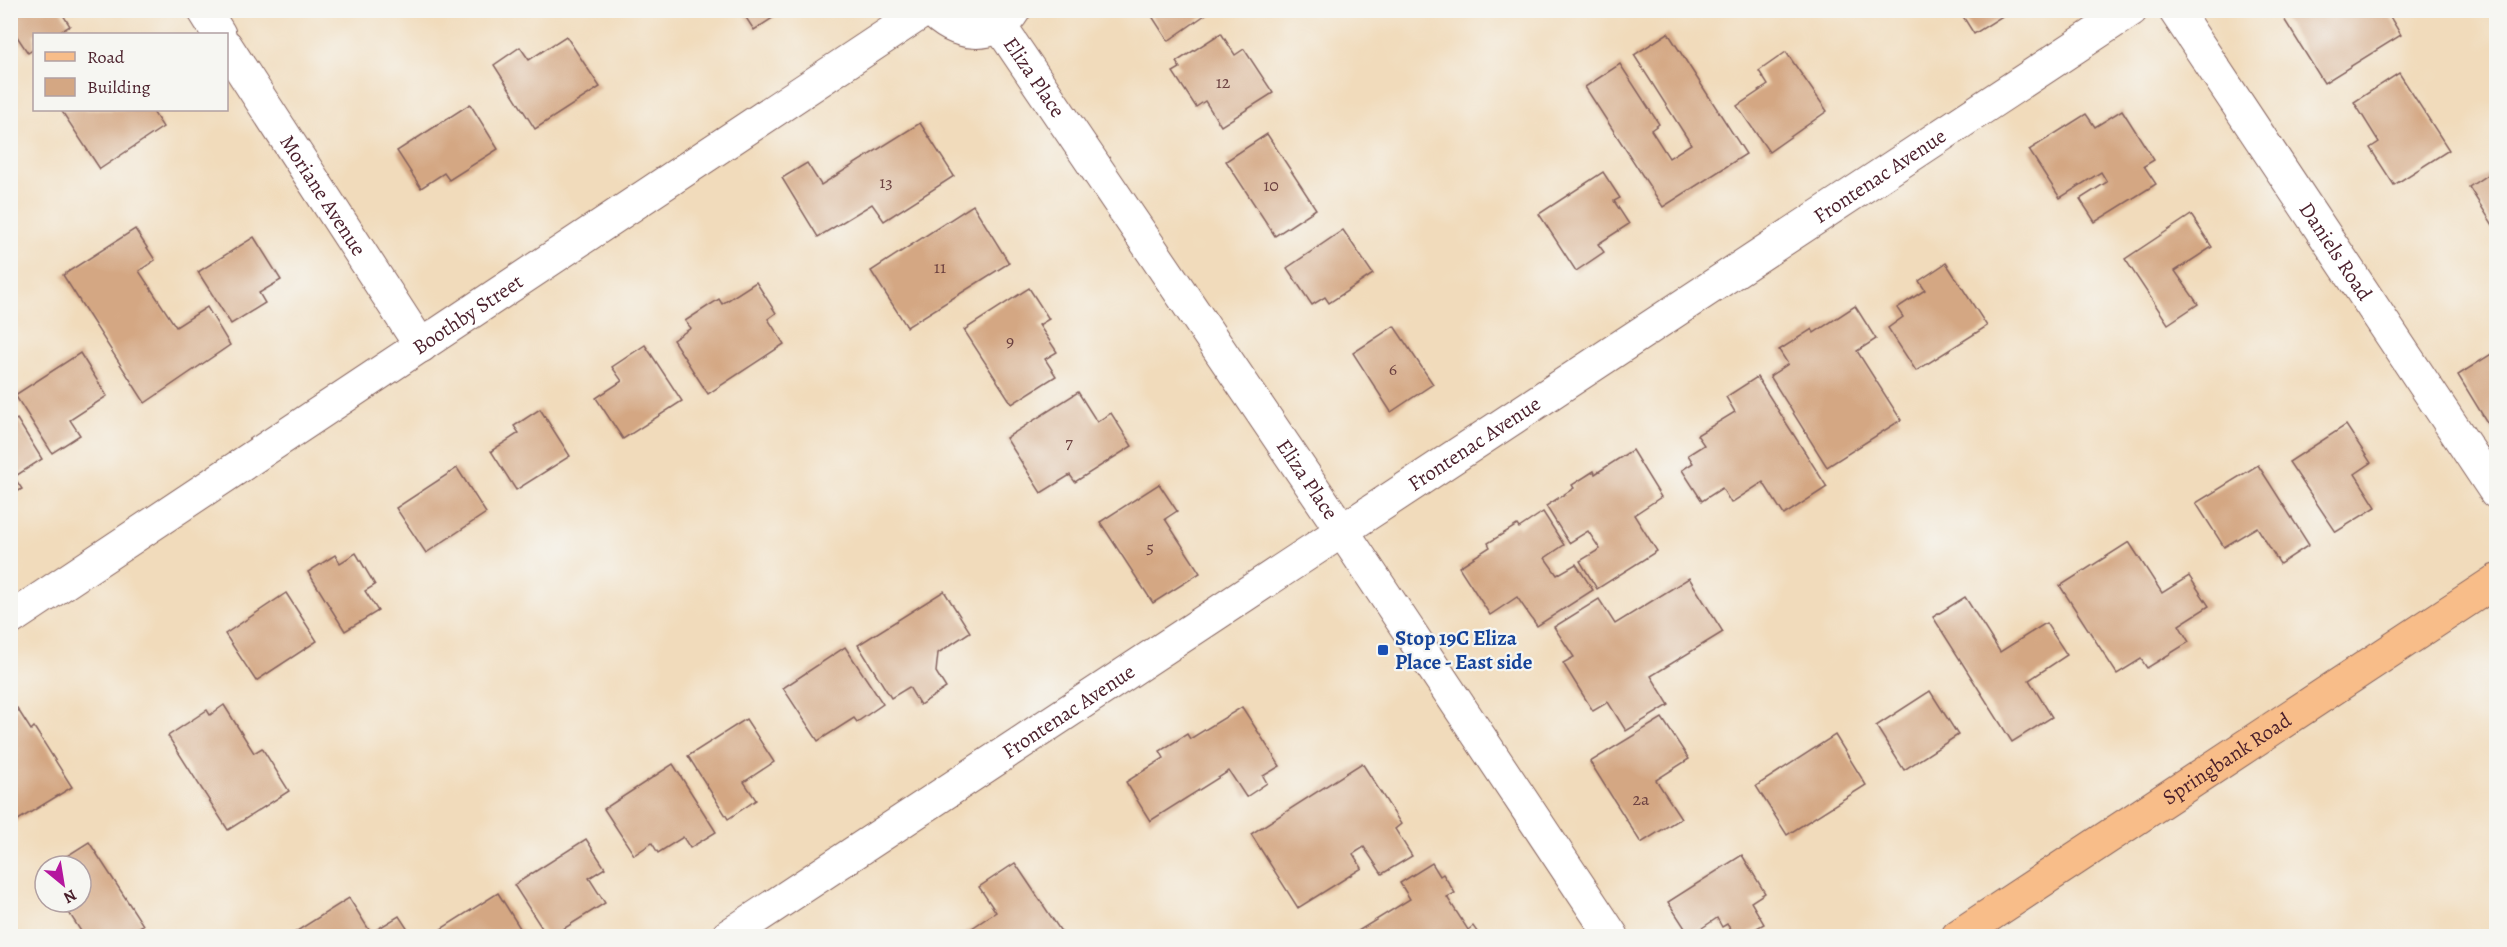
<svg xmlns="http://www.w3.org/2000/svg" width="2507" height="947" viewBox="0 0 2507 947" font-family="Alegreya,serif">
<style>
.building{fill:#d4a783}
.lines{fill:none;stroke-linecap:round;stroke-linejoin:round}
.minor-casing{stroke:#84615d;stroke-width:35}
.major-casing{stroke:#84615d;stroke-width:35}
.minor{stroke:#fff;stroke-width:33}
.major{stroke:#f8bd89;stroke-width:33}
.transit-dot{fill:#1a4fb4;stroke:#f6f6f2;stroke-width:2}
.labels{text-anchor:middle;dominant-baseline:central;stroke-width:4.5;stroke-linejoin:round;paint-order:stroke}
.number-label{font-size:18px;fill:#6c4141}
.street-label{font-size:21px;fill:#4a1f2b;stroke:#f6f6f2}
.transit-label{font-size:21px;font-weight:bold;fill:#164399;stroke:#f6f6f2;text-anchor:start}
</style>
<rect width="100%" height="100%" fill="#f6f6f2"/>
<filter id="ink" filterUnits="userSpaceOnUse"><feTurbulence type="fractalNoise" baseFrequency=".0167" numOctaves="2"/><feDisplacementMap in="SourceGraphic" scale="12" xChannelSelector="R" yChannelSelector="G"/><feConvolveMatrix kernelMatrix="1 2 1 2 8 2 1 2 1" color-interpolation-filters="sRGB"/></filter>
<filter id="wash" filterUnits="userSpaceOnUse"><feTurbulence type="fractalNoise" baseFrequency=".008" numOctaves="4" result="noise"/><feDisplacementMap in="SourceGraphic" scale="24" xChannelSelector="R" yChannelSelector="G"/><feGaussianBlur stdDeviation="1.35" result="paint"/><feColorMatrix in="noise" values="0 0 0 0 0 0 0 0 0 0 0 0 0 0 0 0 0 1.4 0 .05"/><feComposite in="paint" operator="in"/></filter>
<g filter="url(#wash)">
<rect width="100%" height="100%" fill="#f1dbbb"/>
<g id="blocks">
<g class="building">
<path d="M10 10H60L70 26 57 34H34V49L28 53 10 26Z"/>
<path d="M741 10H785L754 30Z"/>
<path d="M1148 10H1212L1168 41Z"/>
<path d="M1959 10H2012L1974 34Z"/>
<path d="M2299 10H2386L2401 35 2324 83 2284 19Z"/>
<path d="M1221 33 1235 55 1244 49 1273 93 1221 126 1205 101 1196 107 1173 72 1180 68 1176 62Z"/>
<path d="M1668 33 1746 154 1663 207 1585 87 1620 64 1659 124 1651 130 1669 158 1691 144 1634 55Z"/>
<path d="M566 36 600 87 535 129 494 65 520 47 529 60Z"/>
<path d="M1786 52 1827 111 1769 152 1737 106 1768 85 1759 71Z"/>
<path d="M2399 73 2449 150 2394 185 2370 148 2379 142 2354 102Z"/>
<path d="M470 104 498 149 449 180 444 173 421 188 397 151Z"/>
<path d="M61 110H152L163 127 100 169Z"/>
<path d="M2122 110 2154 160 2144 166 2156 184 2095 222 2080 199 2107 182 2101 172 2060 198 2029 150 2086 114 2095 127Z"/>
<path d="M920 123 954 176 884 221 872 204 818 237 782 178 807 163 821 185Z"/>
<path d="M1267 134 1316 209 1275 236 1226 161Z"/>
<path d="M2496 169V230L2469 187Z"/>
<path d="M1603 172 1620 198 1614 201 1629 224 1598 244 1604 252 1576 271 1539 214Z"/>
<path d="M973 205 1009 263 907 327 871 271Z"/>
<path d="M2191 215 2212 247 2175 271 2198 304 2168 324 2125 259Z"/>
<path d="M135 229 155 260 139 271 176 327 207 307 230 345 145 403 63 275Z"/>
<path d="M1343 230 1373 274 1329 303 1325 297 1312 305 1287 268Z"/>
<path d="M254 237 281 280 259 293 265 303 231 324 198 272Z"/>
<path d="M1946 263 1987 326 1916 371 1888 328 1903 317 1897 308 1925 290 1919 281Z"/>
<path d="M756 282 776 313 768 319 784 344 708 394 673 340 691 328 685 321 719 299 722 304Z"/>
<path d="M1029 288 1049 319 1039 325 1057 352 1045 359 1056 376 1012 404 964 330Z"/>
<path d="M1855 306 1876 339 1857 351 1901 420 1827 467 1770 376 1788 364 1779 350 1812 329 1814 333Z"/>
<path d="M1394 326 1433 384 1391 412 1353 353Z"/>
<path d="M645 345 682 401 623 439 596 398 622 381 612 367Z"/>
<path d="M2496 351V437L2458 375Z"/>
<path d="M80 353 107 396 70 420 80 435 52 453 15 395Z"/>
<path d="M1757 377 1827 487 1784 515 1763 482 1731 503 1722 488 1702 501 1682 470 1693 463 1688 455 1704 445 1697 435 1735 412 1726 397Z"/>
<path d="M1078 392 1097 422 1111 413 1132 446 1075 482 1070 475 1041 493 1006 438Z"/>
<path d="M540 409 570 456 516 490 491 451 519 433 514 426Z"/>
<path d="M17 419 42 459 14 477 22 489 10 496V424Z"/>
<path d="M2346 425 2371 463 2355 474 2376 507 2336 532 2289 462Z"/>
<path d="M1632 450 1661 497 1634 515 1657 551 1597 589 1580 561 1600 549 1588 531 1569 543 1546 506 1574 488 1572 485 1594 471 1595 474Z"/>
<path d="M2258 465 2309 545 2280 564 2257 527 2224 547 2196 503Z"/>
<path d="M457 468 486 513 426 553 396 508Z"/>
<path d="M1159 484 1177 511 1165 519 1200 573 1153 603 1100 522Z"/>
<path d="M1543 512 1564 545 1545 558 1557 575 1576 564 1593 590 1537 626 1517 597 1490 615 1459 567 1490 547 1488 543 1517 525 1519 528Z"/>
<path d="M2129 542 2162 593 2189 576 2209 606 2179 625 2189 642 2147 668 2141 659 2117 674 2060 586Z"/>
<path d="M356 553 375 585 365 591 378 611 345 631 308 572 335 555 340 563Z"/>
<path d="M1689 578 1723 632 1651 676 1669 705 1626 731 1608 702 1593 711 1563 663 1574 657 1554 627 1599 599 1615 624Z"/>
<path d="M944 591 970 632 938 653 936 672 946 688 920 705 909 687 891 698 858 645Z"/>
<path d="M286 593 317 641 256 681 225 634Z"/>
<path d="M1965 597 2000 652 2046 623 2067 655 2029 680 2052 717 2012 742 1933 617Z"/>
<path d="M845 647 883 704 857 722 854 718 818 741 783 688Z"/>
<path d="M1930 691 1958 735 1904 770 1876 726Z"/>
<path d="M224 705 254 753 262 748 289 791 228 830 168 736 207 710 210 715Z"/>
<path d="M1242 707 1280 766 1263 776 1267 783 1246 797 1229 771 1150 821 1126 782 1164 758 1160 751 1187 734 1190 739Z"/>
<path d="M17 708 31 730 34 727 72 787 10 825V712Z"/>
<path d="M1662 718 1689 759 1656 780 1681 818 1641 843 1590 762Z"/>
<path d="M746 719 774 762 744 782 756 800 728 819 688 756Z"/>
<path d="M1835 735 1866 785 1787 835 1756 786Z"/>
<path d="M1362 763 1401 824 1395 829 1412 856 1382 874 1364 847 1353 854 1362 868 1298 908 1251 834Z"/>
<path d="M673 764 716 832 690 848 683 837 658 853 652 843 634 855 604 809Z"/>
<path d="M586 839 605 868 589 878 605 903 552 936H547L514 885Z"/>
<path d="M89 842 143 925 125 936H84L62 902H81V866H51Z"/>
<path d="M1742 855 1765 893 1751 902 1764 924 1743 936H1735L1727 924 1722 927 1717 918 1690 936 1668 902Z"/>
<path d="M1015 863 1064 936H965L963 934 996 912 979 887Z"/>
<path d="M1432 863 1440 876 1443 874 1455 893 1447 897 1468 930 1473 926 1480 936H1350L1410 899 1400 883Z"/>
<path d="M498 893 525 936H445L441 929Z"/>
<path d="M349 898 371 933 399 916 412 936H289Z"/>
</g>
</g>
</g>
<g filter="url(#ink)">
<use href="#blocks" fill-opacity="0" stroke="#84615d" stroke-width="1.5"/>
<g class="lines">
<defs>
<g id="minor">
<path d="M204 10 219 34"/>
<path d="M932 10C953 35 995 42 1014 10"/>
<path id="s1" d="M2175 10 2496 492"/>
<path id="s2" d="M999 25 1343 532 1612 936"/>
<path id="s3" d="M226 46 421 346"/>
<path id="s4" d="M10 619 925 10"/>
<path id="s5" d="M728 936 2131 10"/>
</g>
<g id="major">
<path id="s6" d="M1958 936 2496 581"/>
</g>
</defs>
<use href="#minor" class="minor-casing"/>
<use href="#major" class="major-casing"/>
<use href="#minor" class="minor"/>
<use href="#major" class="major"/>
</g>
</g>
<rect class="transit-dot" x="1377" y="644" width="12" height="12" rx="3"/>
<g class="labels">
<g class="number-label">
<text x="1223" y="82">12</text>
<text x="886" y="182">13</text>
<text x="1271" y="185">10</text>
<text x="940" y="267">11</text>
<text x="1010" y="341">9</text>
<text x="1393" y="369">6</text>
<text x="1069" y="442">7</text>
<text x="1150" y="547">5</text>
<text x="1641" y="799">2a</text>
</g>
<g class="street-label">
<text stroke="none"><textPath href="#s2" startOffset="63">Eliza Place</textPath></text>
<text stroke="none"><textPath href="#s5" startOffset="1380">Frontenac Avenue</textPath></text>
<text stroke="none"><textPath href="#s3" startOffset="178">Moriane Avenue</textPath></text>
<text stroke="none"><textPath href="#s1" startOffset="290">Daniels Road</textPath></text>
<text stroke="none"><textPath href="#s4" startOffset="550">Boothby Street</textPath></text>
<text stroke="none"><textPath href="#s5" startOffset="894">Frontenac Avenue</textPath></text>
<text stroke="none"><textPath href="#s2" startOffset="549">Eliza Place</textPath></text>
<text stroke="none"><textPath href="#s5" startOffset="408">Frontenac Avenue</textPath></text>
<text stroke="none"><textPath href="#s6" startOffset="322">Springbank Road</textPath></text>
</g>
<g class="transit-label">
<text x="1395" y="638">Stop 19C Eliza<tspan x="1395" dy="24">Place - East side</tspan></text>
</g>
</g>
<rect width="2507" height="947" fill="none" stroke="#f6f6f2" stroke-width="36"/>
<rect x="33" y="33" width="195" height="78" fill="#f6f6f2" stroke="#b1a0a2" stroke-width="1.5"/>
<rect x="45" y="52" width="30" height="9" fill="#f8bd89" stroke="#b1a0a2" stroke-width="1.5"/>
<text x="87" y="63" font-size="18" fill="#4a1f2b">Road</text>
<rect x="45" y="78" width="30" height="18" fill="#d4a783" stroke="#b1a0a2" stroke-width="1.5"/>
<text x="87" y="93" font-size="18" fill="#4a1f2b">Building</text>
<g transform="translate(63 884) rotate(150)"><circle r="28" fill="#f6f6f2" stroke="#b1a0a2" stroke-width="1.5"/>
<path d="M0-4.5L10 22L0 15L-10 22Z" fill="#b5179e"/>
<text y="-9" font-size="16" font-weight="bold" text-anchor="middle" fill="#4a1f2b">N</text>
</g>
</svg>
